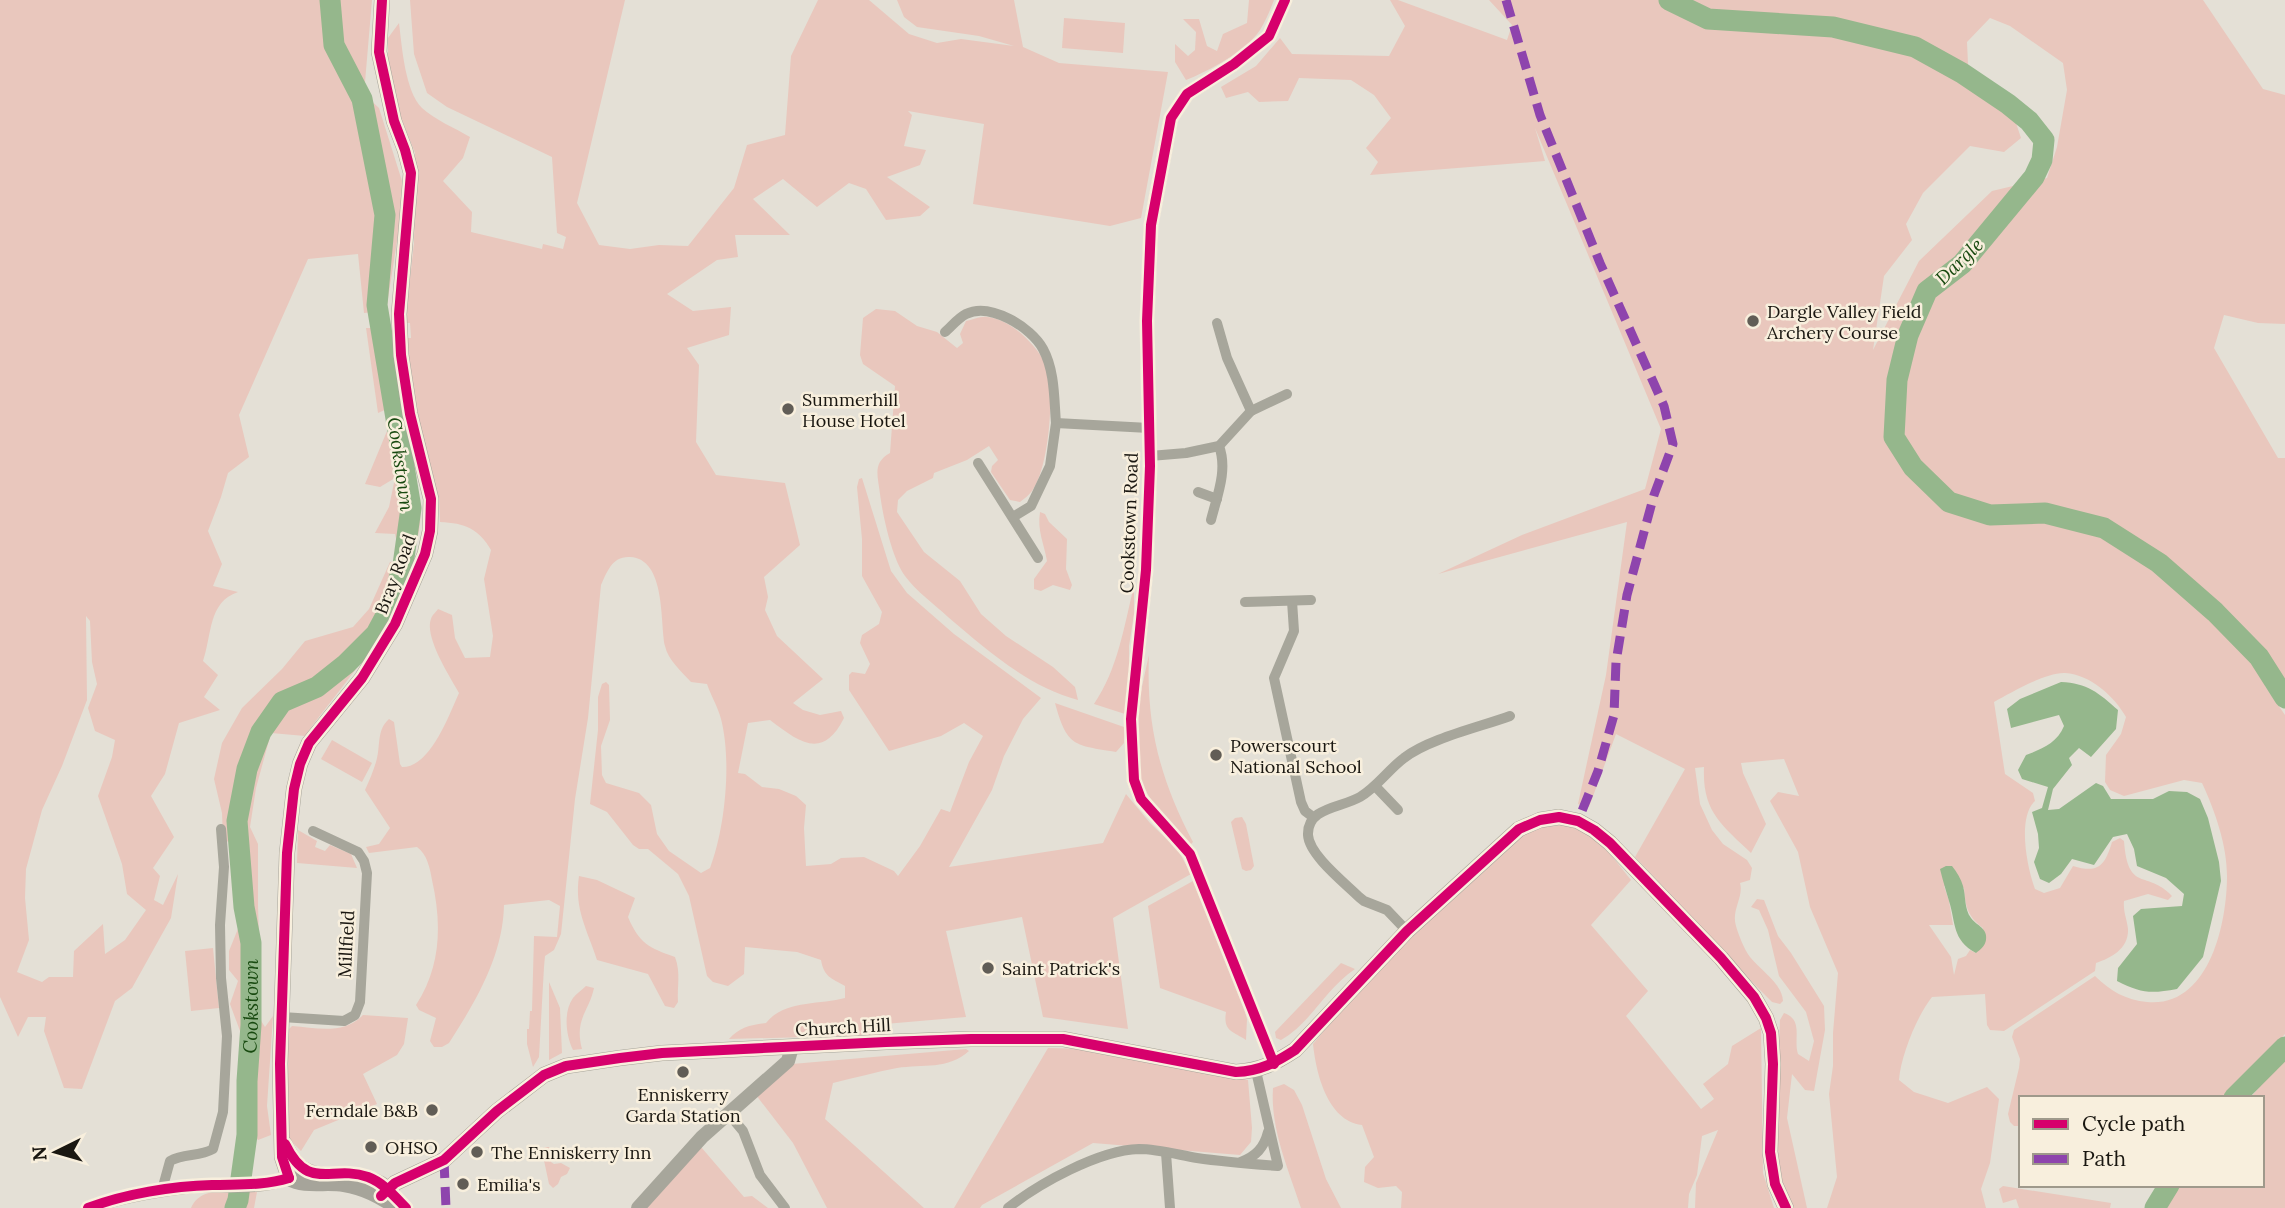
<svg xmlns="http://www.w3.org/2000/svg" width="2285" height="1208" viewBox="0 0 2285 1208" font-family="Lora,serif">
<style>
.green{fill:#e9c7bd;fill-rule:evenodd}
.water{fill:#95b78c}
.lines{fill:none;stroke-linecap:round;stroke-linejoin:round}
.river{stroke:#95b78c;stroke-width:21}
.minor{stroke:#a7a69b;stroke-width:10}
.tertiary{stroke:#a7a69b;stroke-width:14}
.secondary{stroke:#a6a49a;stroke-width:16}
.quiet{stroke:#8e44ad;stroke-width:9;stroke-dasharray:18 9;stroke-linecap:butt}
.cycleway-casing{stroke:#f8efdd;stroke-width:15}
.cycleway{stroke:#d6006c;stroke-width:10}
.poi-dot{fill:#615d56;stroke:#f8efdd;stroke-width:2.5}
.labels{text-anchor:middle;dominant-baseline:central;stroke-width:5;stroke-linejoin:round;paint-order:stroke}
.poi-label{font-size:18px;fill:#1a1711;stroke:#f8efdd;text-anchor:start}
.street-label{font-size:18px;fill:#1a1711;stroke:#f8efdd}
.water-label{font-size:19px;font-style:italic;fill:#184a10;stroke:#f8efdd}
</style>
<rect width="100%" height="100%" fill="#e4e0d6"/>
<g class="green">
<path d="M0 0H372L364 94 379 108 402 181 401 216 386 311 364 313 358 254 308 259 239 415 249 457 228 473 221 497 208 531 222 564 213 586 238 592C208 602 212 635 203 661L218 675 204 697 220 710 179 723 165 774 151 796 174 837 153 868 160 876 154 900 163 905 178 874 171 918 132 988 115 1001 82 1089 64 1088 44 1031 46 1017H28L18 1037 0 997ZM86 616 90 621 92 662 97 684 88 708 95 731 115 740 112 757 98 796 122 864 127 894 146 910 125 940 105 954 103 924 74 951 73 977H49L42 982 17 972 29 940 25 898 26 869 42 810 62 766 87 700Z"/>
<path d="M410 0H625L577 203 599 245 630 249 659 245 688 246 734 188 747 145 785 135 791 56 818 0H869L909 34 937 43 961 39 1014 46 979 36 917 27 904 17 897 0H1014L1023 47 1059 63 1168 72 1141 218 1110 226 973 204 984 124 908 111 912 115 904 146 926 150 920 165 887 177 930 207 920 216 886 220 866 189 849 183 817 207 783 179 753 199 790 235H735L738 257 717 260 667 294 693 311 731 307 729 335 687 348 699 365 696 442 716 475 785 483 800 545 764 577 768 597 765 610 777 636 823 679 793 703 803 710 820 715 841 711 844 718C823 760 800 743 770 720L748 723 738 773 745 774 762 787 779 789 796 796 806 805 804 828 806 866 831 864 841 858 864 857 894 871 898 876 920 846 941 809 950 812 969 762 983 736 964 723 941 736 889 751 849 690V675L852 672 865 674 870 664 860 643 862 635 879 624 882 612 862 576V539L857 487 859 479 862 478 891 571 907 593 954 634 1041 698 1023 719 1004 756 992 790 949 867 1103 843 1126 794 1150 823 1178 850 1191 874 1113 918 1128 1029 1043 1017 1022 917 946 931 966 1017 885 1024V1035L729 1039C740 1027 750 1025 766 1023 784 1000 819 1005 845 998V986C831 978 824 977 821 960L797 952 745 947 744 974 728 986 713 982 707 976 689 896 678 874 648 849H639L633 845 607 812 590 804 598 730V697L602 684 606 682 609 685 610 720 601 746 602 775 606 783 639 793 651 805 657 834 669 851 701 873 710 868C725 829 732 761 721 719 718 707 711 696 707 684L691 682C682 672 668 660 665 646 660 621 666 559 630 557 612 556 607 572 601 585L588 718 575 799 561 934 554 950 545 956 544 967 539 1057 533 1067 527 1044V1029H529L530 1011H532L534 936 557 937 560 906 549 900 504 905C503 956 476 1001 449 1043L442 1047H434L430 1041 436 1018 419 1010 416 1005C441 967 442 924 432 880 430 868 427 854 417 847L369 853 366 847 379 844 390 828 365 790C369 781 373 772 376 762 381 747 376 730 389 719L394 722 400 764 402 767C430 768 449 715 459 693 450 677 424 637 431 619 432 615 436 612 438 609L452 615 455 638 465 658 490 657 493 636 484 579 491 550C479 529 465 523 440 522L439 499 416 416 406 338H411L410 323H405L414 243 415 153 398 110 388 70V38L399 23C402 47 405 91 422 108 435 120 455 128 470 137L463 158 443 181 472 212 471 232 542 249 543 244 563 249 566 237 557 233 552 157 447 107 427 93 414 54Z"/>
<path d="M1249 0H1274C1270 10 1266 21 1260 30 1246 51 1209 71 1186 80L1175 62V44L1188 56 1195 50 1196 32 1183 19H1199L1207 46 1217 51 1223 34 1247 23Z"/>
<path d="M1390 0H1398L1507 40 1512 25 1489 0H2203L2263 89 2285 95V324L2258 323 2224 315 2214 348 2278 458H2285V691L2265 686 2285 715V1034L2229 1098H2021V1126H2014L2010 1122 2008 1114 2019 1068 2020 1059 2012 1037 2014 1030 2095 976C2110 991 2126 1000 2147 1002 2209 1008 2227 924 2227 876 2227 845 2215 811 2202 783L2184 780 2124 796 2110 790 2105 782 2106 755 2121 734 2126 717C2114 696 2091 675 2065 673 2046 672 2011 693 1994 702L2005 774 2033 793 2035 801C2017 817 2027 868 2035 889L2044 893 2060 888 2073 866C2099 874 2105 865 2112 842L2120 838 2124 841C2128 894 2147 869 2172 896L2168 900 2148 894 2124 901C2123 912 2127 919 2128 929 2129 948 2112 958 2096 963L2095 971 2004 1031 1990 1030 1987 1025 1985 994 1932 997C1917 1016 1901 1055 1899 1080L1914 1092 1948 1103 1987 1087 1999 1099 1990 1163 1981 1189 1986 1208H1827L1837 1177 1829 1094 1833 1066V1033L1838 973 1810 907 1798 852 1770 801 1778 792 1799 796 1784 759 1741 763 1743 773 1766 824 1751 853C1722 825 1702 812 1704 767L1695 768 1700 804 1712 830 1723 844 1747 860 1752 868 1750 880 1740 883C1744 897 1731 910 1736 926 1739 936 1744 949 1750 957 1761 971 1782 983 1783 1001L1780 1004 1772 1002 1755 985 1635 857 1685 769 1616 734 1589 807 1578 804 1606 675 1627 522 1438 574 1522 535 1645 489 1661 429 1535 128 1545 161 1370 175 1378 162 1366 148 1391 118 1374 95 1351 80 1299 78 1288 101 1259 102 1248 92 1226 98 1221 87 1256 66 1280 38 1292 54 1389 56 1405 26ZM1990 18 2010 26 2063 63 2067 90 2057 147 2047 178 1992 191 1919 261 1873 350 1884 276 1912 240 1906 224 1923 193 1970 146 2004 152 2021 138 2015 120 1960 80 1968 64 1967 42ZM1944 886 1964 888C1965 906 1968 917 1983 928L1976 953 1970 950 1966 956 1958 959 1954 975 1951 957 1929 925H1953L1949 901Z"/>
<path d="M1064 18 1125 23 1123 53 1062 48Z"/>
<path d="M876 309 895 311 917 326 937 332 957 348 963 343 960 334 966 321C972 320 981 316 987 317 1010 319 1035 343 1045 363 1056 388 1049 469 1032 491 1029 495 1024 499 1020 502L1010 500 991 472 992 466 998 460 989 446 967 460 934 473 933 478 907 491 898 500 897 512 924 552 960 581 981 614 1006 636 1053 667 1075 687 1078 700C1028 687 986 649 948 617 934 604 916 591 905 576 892 558 883 517 880 494 878 476 872 463 890 453L895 386 863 364 860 355 863 318Z"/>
<path d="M366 328H384L388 332 396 405 378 413Z"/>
<path d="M387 431 401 465 413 464C419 498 425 514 415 548L397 543 395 534 375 533 389 507 395 478 380 487 365 484Z"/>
<path d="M1040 512 1045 514 1049 522 1067 539 1066 569 1072 585 1070 590 1053 585 1041 591 1034 589V579L1047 561C1044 543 1037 531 1040 512Z"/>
<path d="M401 561 405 569C394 633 341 685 305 736L271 733 256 788 250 827 258 844V906L261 995 248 1007 258 1016 265 1027 273 1016 267 1106 271 1135 258 1140 239 1118 243 1086V1039L230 1004 238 981 229 970V951L248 904V880L234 878V845L223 839 222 813 214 779 222 743 242 708 282 669 305 641 353 627 369 609 390 562Z"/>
<path d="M1134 586V614L1129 646V676L1125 714 1094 704C1118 669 1124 626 1134 586Z"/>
<path d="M1149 655C1146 726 1160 779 1193 842L1190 845C1174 828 1155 810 1145 789 1126 750 1140 695 1149 655Z"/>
<path d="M1055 703 1124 727V743L1116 752C1074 745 1067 747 1055 703Z"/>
<path d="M332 740 372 763 362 782 321 759Z"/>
<path d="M1242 817 1246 824 1254 866 1251 870 1246 871 1242 869 1231 822 1235 818Z"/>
<path d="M1562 825C1594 830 1612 856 1631 880L1591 925 1648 991 1626 1016 1701 1109 1714 1099 1703 1084 1728 1064 1732 1046 1761 1028 1763 1173 1774 1208H1695L1696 1183 1718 1130 1702 1136 1697 1175 1689 1194 1688 1208H1401L1402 1192 1396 1186 1378 1188 1364 1182 1365 1167 1374 1157 1362 1125C1327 1121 1316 1072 1313 1044 1375 966 1452 899 1527 832L1535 828Z"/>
<path d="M298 830 317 841 315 847 325 851 330 845 351 854 357 868 297 863Z"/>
<path d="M579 876 597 880 635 898 628 917C639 943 649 948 675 957 681 973 677 986 678 1002L674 1008 665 1006 648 974 597 960C587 929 574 909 579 876Z"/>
<path d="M1193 881 1244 1009 1247 1019 1246 1040C1232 1031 1223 1031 1226 1012L1160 988 1148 906Z"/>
<path d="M1757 899 1764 900 1778 936 1791 953 1824 1006 1825 1030 1814 1091 1805 1090 1792 1074 1787 1118 1807 1208H1792L1774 1161 1780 1020 1784 1013C1804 1020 1793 1039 1798 1054L1809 1061 1814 1041 1806 1012 1779 976 1768 930 1759 910 1751 907Z"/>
<path d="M213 948 219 1008 191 1011 185 951Z"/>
<path d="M1341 963 1355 969C1325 989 1311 1023 1281 1040L1276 1038 1275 1032Z"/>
<path d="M549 982 560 1008 562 1053 549 1060Z"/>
<path d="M586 986 594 988C589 1012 574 1019 582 1049L573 1050C566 1036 563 1012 573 998 576 994 582 990 586 986Z"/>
<path d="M363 1015 408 1018 404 1044 397 1055 363 1074 377 1104 314 1130 301 1151 290 1140 286 1129 287 1031 292 1026C317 1028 344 1035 363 1015Z"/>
<path d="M1048 1048 1093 1049 1248 1080 1252 1128 1251 1142 1240 1155 1093 1143 982 1205 980 1208H954Z"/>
<path d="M966 1049 969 1051C948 1070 923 1064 897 1068 876 1072 854 1078 833 1083L825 1119 924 1208H827L793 1143 756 1095 792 1064Z"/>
<path d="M2285 1057V1208H2151L2154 1201 2169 1185H2262V1098H2250Z"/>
<path d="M1284 1084 1294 1090 1302 1105 1326 1179 1341 1208H1301C1289 1171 1270 1128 1273 1088Z"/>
<path d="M545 1147H549L551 1151V1162L554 1164 561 1163 570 1168 567 1174 561 1177 558 1184 553 1188 549 1184 542 1151Z"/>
<path d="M701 1147 744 1197 752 1196 768 1208H645Z"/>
<path d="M2003 1186 2111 1203 2110 1208H2019L2016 1199 2003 1203 1999 1189Z"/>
<path d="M257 1192 254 1208H191C201 1184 235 1192 257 1192Z"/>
</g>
<g class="water">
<path d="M2061 682C2087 683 2099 693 2118 710L2116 729 2091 757 2079 748 2069 758 2072 765 2053 789 2048 810 2059 809 2096 783 2103 786 2111 799H2153L2169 791 2187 792 2200 799 2208 818 2219 862 2221 881 2203 957 2177 989C2150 994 2141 993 2117 981L2118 968 2137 944 2133 916 2141 909 2182 906 2184 894 2166 878 2137 866 2134 849 2127 834 2113 837 2094 865 2072 859 2061 874 2049 883 2040 879 2034 862 2039 848 2038 834 2032 812 2042 808 2048 787 2022 779 2018 770 2026 755C2042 749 2057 743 2064 726L2059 715 2011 728 2007 709 2020 699Z"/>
<path d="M1946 866H1952C1957 872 1961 879 1963 886 1966 896 1964 909 1971 918 1977 926 1988 928 1986 940 1985 946 1981 949 1976 953 1952 940 1956 923 1949 901 1946 891 1943 881 1940 869Z"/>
</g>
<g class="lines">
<g class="river">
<path d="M1669 0 1708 19 1833 27 1915 47 1962 73 2008 104 2029 121 2044 140 2042 160 2034 177 1962 264 1927 291 1908 335 1897 380 1894 437 1913 467 1949 502 1990 515 2045 513 2104 528 2159 563 2215 612 2259 657 2285 698"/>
<path d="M2234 1098 2285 1047"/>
<path id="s1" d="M235 1208 238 1200 247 1135V1081L251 1025V943L244 907 237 821 247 769 261 732 282 702 317 687 346 664 376 634 391 606 403 565 411 508 377 305 385 215 362 99 334 45 330 0"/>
<path d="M2155 1208 2169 1185"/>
</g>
<g class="minor">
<path d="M1217 323 1227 358 1251 411"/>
<path d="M945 332C951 327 958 318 966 314 990 302 1031 327 1043 349 1055 371 1054 399 1056 423L1149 428"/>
<path d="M1150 456 1186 453 1219 446 1251 411 1287 394"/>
<path d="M978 463 1038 558"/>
<path d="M1198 492 1217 499"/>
<path d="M1013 517 1031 506 1050 466 1056 423"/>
<path d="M1211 520C1217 496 1228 470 1219 446"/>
<path d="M1292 601 1294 631 1274 678 1301 802 1305 811 1313 817"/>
<path d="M1245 602 1311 600"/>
<path d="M1375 786 1398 810"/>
<path d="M1407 931 1387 910 1364 901 1359 897C1345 883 1309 855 1308 835 1307 807 1341 808 1360 797 1377 787 1388 770 1404 758 1428 739 1480 727 1510 716"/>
<path d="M282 1017 344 1021 355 1015 360 1002 367 873 364 861 358 852 313 831"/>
<path d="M728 1113 743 1131 760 1175 785 1208"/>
<path d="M1166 1153 1170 1208"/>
<path d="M1241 1162C1256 1156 1264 1148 1268 1132"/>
<path d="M162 1190 170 1161C184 1153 199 1157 213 1149L223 1112 227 1036 221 978 220 925 224 867 221 829"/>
<path d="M1008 1208C1038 1184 1099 1150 1139 1149 1158 1149 1179 1155 1197 1158 1224 1162 1251 1164 1278 1166L1256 1071"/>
</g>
<g class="tertiary">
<path d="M1274 1064 1190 854 1141 799 1134 780 1131 719 1146 570 1150 466 1147 321 1151 225 1171 118 1187 94 1234 64 1269 36 1285 0"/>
<path d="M88 1208C121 1196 158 1190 193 1186 223 1183 275 1193 296 1170"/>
<path d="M638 1208 702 1137 788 1061 792 1047"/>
</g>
<g class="secondary">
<path d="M382 0 379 52 394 121 405 150 411 173 399 314 401 355 410 414 431 499 430 531 425 554 395 624 362 678 309 743 300 764 294 789 287 853 280 1064 282 1157 289 1178C305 1187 325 1181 344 1184 365 1187 381 1197 399 1208"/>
<path d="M284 1143C288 1151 292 1160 299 1166 326 1187 362 1162 392 1193"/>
<path d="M381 1196 395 1183 444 1160 497 1111 544 1075 566 1066 620 1058 662 1053 886 1042 971 1039H1063L1236 1072C1260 1071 1275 1063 1295 1050L1407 931 1519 829 1540 820 1559 817 1578 821 1594 830 1610 843 1721 958 1754 997 1766 1018 1771 1033 1773 1064 1770 1152 1775 1184 1786 1208"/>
</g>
<g class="quiet">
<path d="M1506 0 1540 115 1600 263 1664 406 1673 444 1654 495 1627 595 1616 662 1614 715 1598 771 1578 821"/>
<path d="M444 1160 446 1208"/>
</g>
<defs>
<g id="cycleway">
<path d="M1274 1064 1190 854 1141 799 1134 780 1131 719 1146 570 1150 466 1147 321 1151 225 1171 118 1187 94 1234 64 1269 36 1285 0"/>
<path d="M285 1144C309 1193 330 1164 368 1177 384 1183 395 1197 406 1208"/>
<path d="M289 1178 282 1157 280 1064 287 853 294 789 300 764 309 743 362 678 395 624 425 554 430 531 431 499 410 414 401 355 399 314 411 173 405 150 394 121 379 52 382 0"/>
<path d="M381 1196 395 1183 444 1160 497 1111 544 1075 566 1066 620 1058 662 1053 886 1042 971 1039H1063L1236 1072C1260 1071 1275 1063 1295 1050L1407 931 1519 829 1540 820 1559 817 1578 821 1594 830 1610 843 1721 958 1754 997 1766 1018 1771 1033 1773 1064 1770 1152 1775 1184 1786 1208"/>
<path d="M88 1208C124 1194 173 1186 212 1185 239 1184 263 1186 289 1178"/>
</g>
</defs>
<use href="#cycleway" class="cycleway-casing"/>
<use href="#cycleway" class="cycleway"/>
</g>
<g class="poi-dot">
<circle cx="1753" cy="321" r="7"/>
<circle cx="788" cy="409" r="7"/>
<circle cx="1216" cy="755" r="7"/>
<circle cx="988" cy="968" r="7"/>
<circle cx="683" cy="1072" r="7"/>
<circle cx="432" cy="1110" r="7"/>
<circle cx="371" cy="1147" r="7"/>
<circle cx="477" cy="1152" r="7"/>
<circle cx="463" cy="1184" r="7"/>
</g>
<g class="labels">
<g class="poi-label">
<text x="1767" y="311">Dargle Valley Field<tspan x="1767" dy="21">Archery Course</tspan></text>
<text x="802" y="399">Summerhill<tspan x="802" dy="21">House Hotel</tspan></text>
<text x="1230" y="745">Powerscourt<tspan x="1230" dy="21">National School</tspan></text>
<text x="1002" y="968">Saint Patrick's</text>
<text x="683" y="1094" text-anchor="middle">Enniskerry<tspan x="683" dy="21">Garda Station</tspan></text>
<text x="418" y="1110" text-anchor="end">Ferndale B&amp;B</text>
<text x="385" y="1147">OHSO</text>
<text x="491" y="1152">The Enniskerry Inn</text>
<text x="477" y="1184">Emilia's</text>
</g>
<g class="street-label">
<text transform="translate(1129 523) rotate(-88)">Cookstown Road</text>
<text transform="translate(395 574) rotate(-69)">Bray Road</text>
<text transform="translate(346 944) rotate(-87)">Millfield</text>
<text transform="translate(843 1027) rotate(-3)">Church Hill</text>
</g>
<g class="water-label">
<text transform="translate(1959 261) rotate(-44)">Dargle</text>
<text transform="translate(401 464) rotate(82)">Cookstown</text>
<text stroke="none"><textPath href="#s1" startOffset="203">Cookstown</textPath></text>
</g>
</g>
<rect x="2019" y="1096" width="245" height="91" fill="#f8efdd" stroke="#9f998b" stroke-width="2"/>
<rect x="2033" y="1119" width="35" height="10" fill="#d6006c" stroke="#9f998b" stroke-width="2"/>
<text x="2082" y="1131" font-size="21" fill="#1a1711">Cycle path</text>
<rect x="2033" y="1154" width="35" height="10" fill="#8e44ad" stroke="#9f998b" stroke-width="2"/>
<text x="2082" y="1166" font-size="21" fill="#1a1711">Path</text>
<g transform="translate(56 1152) rotate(265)" stroke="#f8efdd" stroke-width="5" paint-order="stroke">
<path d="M0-5L12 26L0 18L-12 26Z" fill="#1a1711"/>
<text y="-10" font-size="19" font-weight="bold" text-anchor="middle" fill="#1a1711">N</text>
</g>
</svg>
